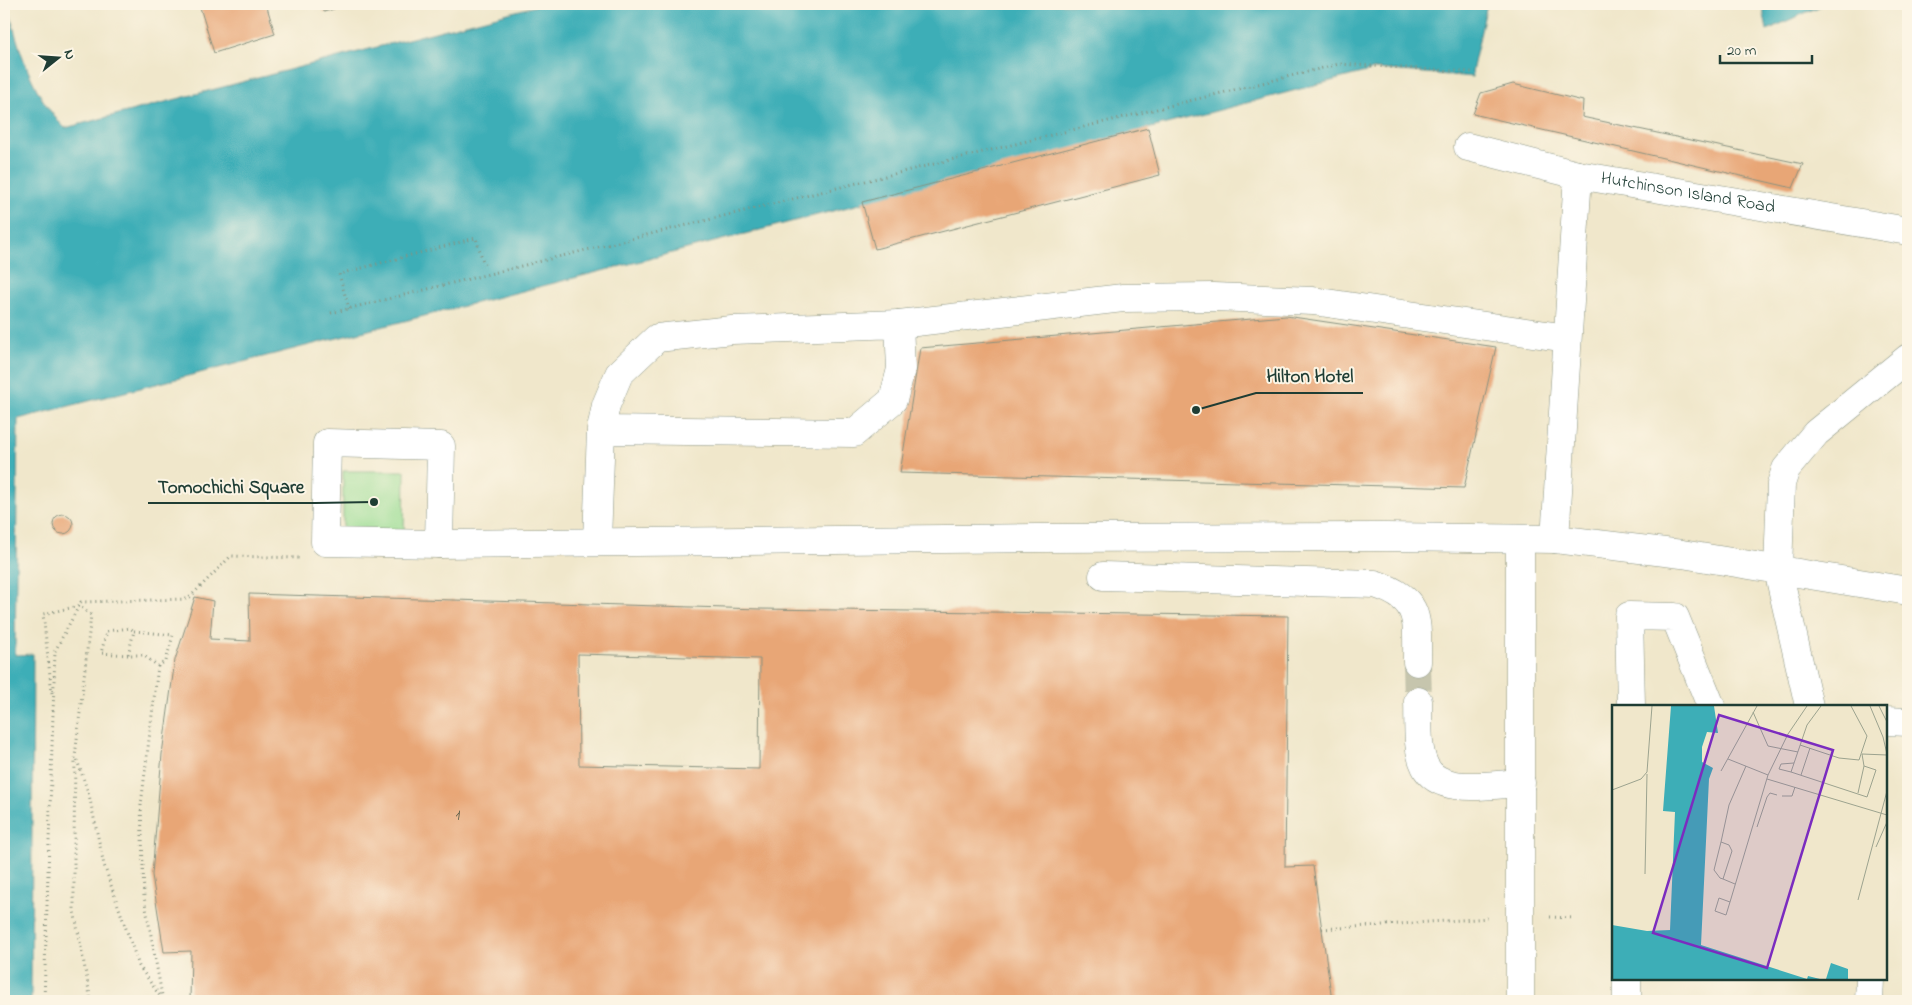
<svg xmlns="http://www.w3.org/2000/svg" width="1912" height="1005" viewBox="0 0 1912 1005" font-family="'Indie Flower',sans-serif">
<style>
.green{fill:#9bdd94;stroke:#5d8d64}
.water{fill:#3daeb7;stroke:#2e7676}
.building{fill:#e8a676;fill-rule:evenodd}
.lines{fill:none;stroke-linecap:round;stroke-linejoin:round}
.minor-tunnel{stroke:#c6c5ad;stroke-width:28;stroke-dasharray:28 14;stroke-linecap:butt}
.minor-casing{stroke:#889280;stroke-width:29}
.path{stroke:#889280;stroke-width:3;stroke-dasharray:1 4;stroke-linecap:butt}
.minor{stroke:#fff;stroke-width:28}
.labels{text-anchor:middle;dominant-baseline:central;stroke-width:4;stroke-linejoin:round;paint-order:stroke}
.number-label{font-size:15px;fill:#515744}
.street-label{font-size:18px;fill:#1f3d34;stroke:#fcf5e5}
.inset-road{fill:none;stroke:#9ca38f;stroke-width:1}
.view{fill:#7b2cbf;fill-opacity:0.15;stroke:#7b2cbf;stroke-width:2.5}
.inset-edge{fill:none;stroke:#1f3d34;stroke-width:2.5}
.leader{fill:none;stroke:#1f3d34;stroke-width:2}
.callout-dot{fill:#1f3d34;stroke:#fcf5e5;stroke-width:2}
.callout-label{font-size:19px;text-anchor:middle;font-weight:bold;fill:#1f3d34;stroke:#fcf5e5;stroke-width:4;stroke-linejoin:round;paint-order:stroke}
</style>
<rect width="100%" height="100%" fill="#fcf5e5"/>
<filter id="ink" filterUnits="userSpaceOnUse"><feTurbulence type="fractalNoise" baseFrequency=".02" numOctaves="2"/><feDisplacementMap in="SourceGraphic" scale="10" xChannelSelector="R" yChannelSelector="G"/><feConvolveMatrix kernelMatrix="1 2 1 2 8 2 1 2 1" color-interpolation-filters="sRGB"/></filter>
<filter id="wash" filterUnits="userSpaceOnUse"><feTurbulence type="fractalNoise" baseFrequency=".0096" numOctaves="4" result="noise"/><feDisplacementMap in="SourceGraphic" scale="20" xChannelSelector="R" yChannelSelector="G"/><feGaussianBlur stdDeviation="1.12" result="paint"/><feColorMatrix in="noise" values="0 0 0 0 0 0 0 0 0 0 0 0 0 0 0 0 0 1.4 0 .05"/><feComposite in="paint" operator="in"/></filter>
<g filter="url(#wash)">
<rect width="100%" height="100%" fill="#f0e7cb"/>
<path class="green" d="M343 471H405L404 536 343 533Z"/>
<g class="water">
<path d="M4 4H8C17 46 33 97 65 128L543 4H1487L1472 72 1473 77 1377 69 641 261 18 419 15 655 33 654 31 1001H4Z"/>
<path d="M1762 4H1825L1767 30Z"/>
</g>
<g id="blocks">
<g class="building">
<path d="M199 4H266L275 34 214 53Z"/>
<path d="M322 4H350L324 12Z"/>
<path d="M1513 84 1583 101 1582 117 1803 164 1793 188 1473 114 1481 93Z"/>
<path d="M1148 128 1160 175 875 249 862 202Z"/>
<path d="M1286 316 1496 347 1464 488 900 473 920 348Z"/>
<circle cx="63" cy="524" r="10"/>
<path d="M249 594 760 609 1288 616 1285 867 1313 866 1332 1001H190L191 951 164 952 152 875 162 754 175 660 195 597 213 601 210 639 250 641ZM578 654 760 659 759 769 579 765Z"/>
</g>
</g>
</g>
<g filter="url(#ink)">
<use href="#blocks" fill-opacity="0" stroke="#889280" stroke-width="1"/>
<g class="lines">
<path class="minor-tunnel" d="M1417 662 1418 701"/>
<defs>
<g id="minor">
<path id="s1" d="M1468 147 1578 175 1908 231"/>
<path d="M899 324 1123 298 1213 297 1313 301 1567 338"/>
<path d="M327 443 441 446 439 544 325 542Z"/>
<path d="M1555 539 1578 175"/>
<path d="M597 541 601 430 606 405 619 374 657 338 732 330 899 324 901 369 893 400 854 433 601 430"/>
<path d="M439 544 1038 538 1386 537 1555 539 1682 554 1908 591"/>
<path d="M1103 576 1375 584C1422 599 1417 620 1417 662"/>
<path d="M1418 701C1419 721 1416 748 1425 766 1439 796 1493 784 1521 783"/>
<path d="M1631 706 1629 616 1675 617 1711 706"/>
<path d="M1809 706 1778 570 1781 484 1786 469 1816 433 1908 358"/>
<path d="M1886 721 1908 722"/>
<path d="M1520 1001V539"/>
<path d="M1627 1001V979"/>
<path d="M1869 1001 1870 979"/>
</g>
</defs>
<use href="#minor" class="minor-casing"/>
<g class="path">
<path d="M349 309 339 274 476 238 484 265"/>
<path d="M331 313 1339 64 1472 72"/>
<path d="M134 631 173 635 166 661 158 666 143 655H128Z"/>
<path d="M128 655 101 653 107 631 130 628 134 631"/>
<path d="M158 666 141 805 144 897 163 1001"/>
<path d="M52 693 43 614 79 606 91 615 75 757 74 845V910L91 1001"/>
<path d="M77 760 89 795 104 865 139 966 162 999"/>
<path d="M1550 917 1574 918"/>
<path d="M1322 929 1491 918"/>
<path d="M44 1001 55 651 81 602 188 599 231 556 300 558"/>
</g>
<use href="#minor" class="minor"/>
</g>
</g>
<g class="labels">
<g class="number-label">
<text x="458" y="815">1</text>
</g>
<g class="street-label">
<text stroke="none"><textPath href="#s1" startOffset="225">Hutchinson Island Road</textPath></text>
</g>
</g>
<g transform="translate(1612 705)">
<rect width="275" height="275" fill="#f0e7cb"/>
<path d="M59 1H102L106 28 95 27 90 42V57L101 63 97 74 89 240 195 274 196 271 208 274H0V220L35 226 58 225 63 107 51 106ZM219 258 236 264V274H214Z" fill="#3daeb7"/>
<path class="inset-road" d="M209 1 195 20 179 67 255 92 264 65 252 61 250 49M258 1 271 32 275 49M267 1 275 17M141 7 156 41 186 47M188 40 227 53 247 55 255 31 239 1M250 49 275 50M116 54 156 70M109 66 145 1M179 67 167 64 169 59 182 58M189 70 198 43M155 74 275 110M0 85 29 74 35 67 40 1M246 88 252 61M170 91H180L183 82M145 122 155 92 158 88 165 90M109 137 117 100 134 61M264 142 275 117M33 169 35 69M111 174 120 146 117 140 109 137 102 165 108 173 111 174 123 179M107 193 118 197 114 210 103 206ZM246 195 275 86M118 197 156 70 176 29 195 1"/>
<path class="view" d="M107 10 221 45 155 263 41 228Z"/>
<rect width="275" height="275" class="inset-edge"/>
</g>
<path class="leader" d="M1196 410L1256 393H1363M374 502L315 503H148"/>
<g class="callout-dot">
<circle cx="1196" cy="410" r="5"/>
<circle cx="374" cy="502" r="5"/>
</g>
<g class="callout-label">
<text x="1310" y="382">Hilton Hotel</text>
<text x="231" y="493">Tomochichi Square</text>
</g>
<rect width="1912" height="1005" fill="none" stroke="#fcf5e5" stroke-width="20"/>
<g transform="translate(58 58) rotate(73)" stroke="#fcf5e5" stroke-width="4" paint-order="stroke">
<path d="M0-4L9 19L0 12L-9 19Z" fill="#1f3d34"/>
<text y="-8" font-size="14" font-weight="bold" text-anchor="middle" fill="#1f3d34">N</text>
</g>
<path d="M1720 55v8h92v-8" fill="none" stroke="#1f3d34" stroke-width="2.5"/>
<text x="1727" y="55" font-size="15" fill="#1f3d34" stroke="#fcf5e5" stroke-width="4" paint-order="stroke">20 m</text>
</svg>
